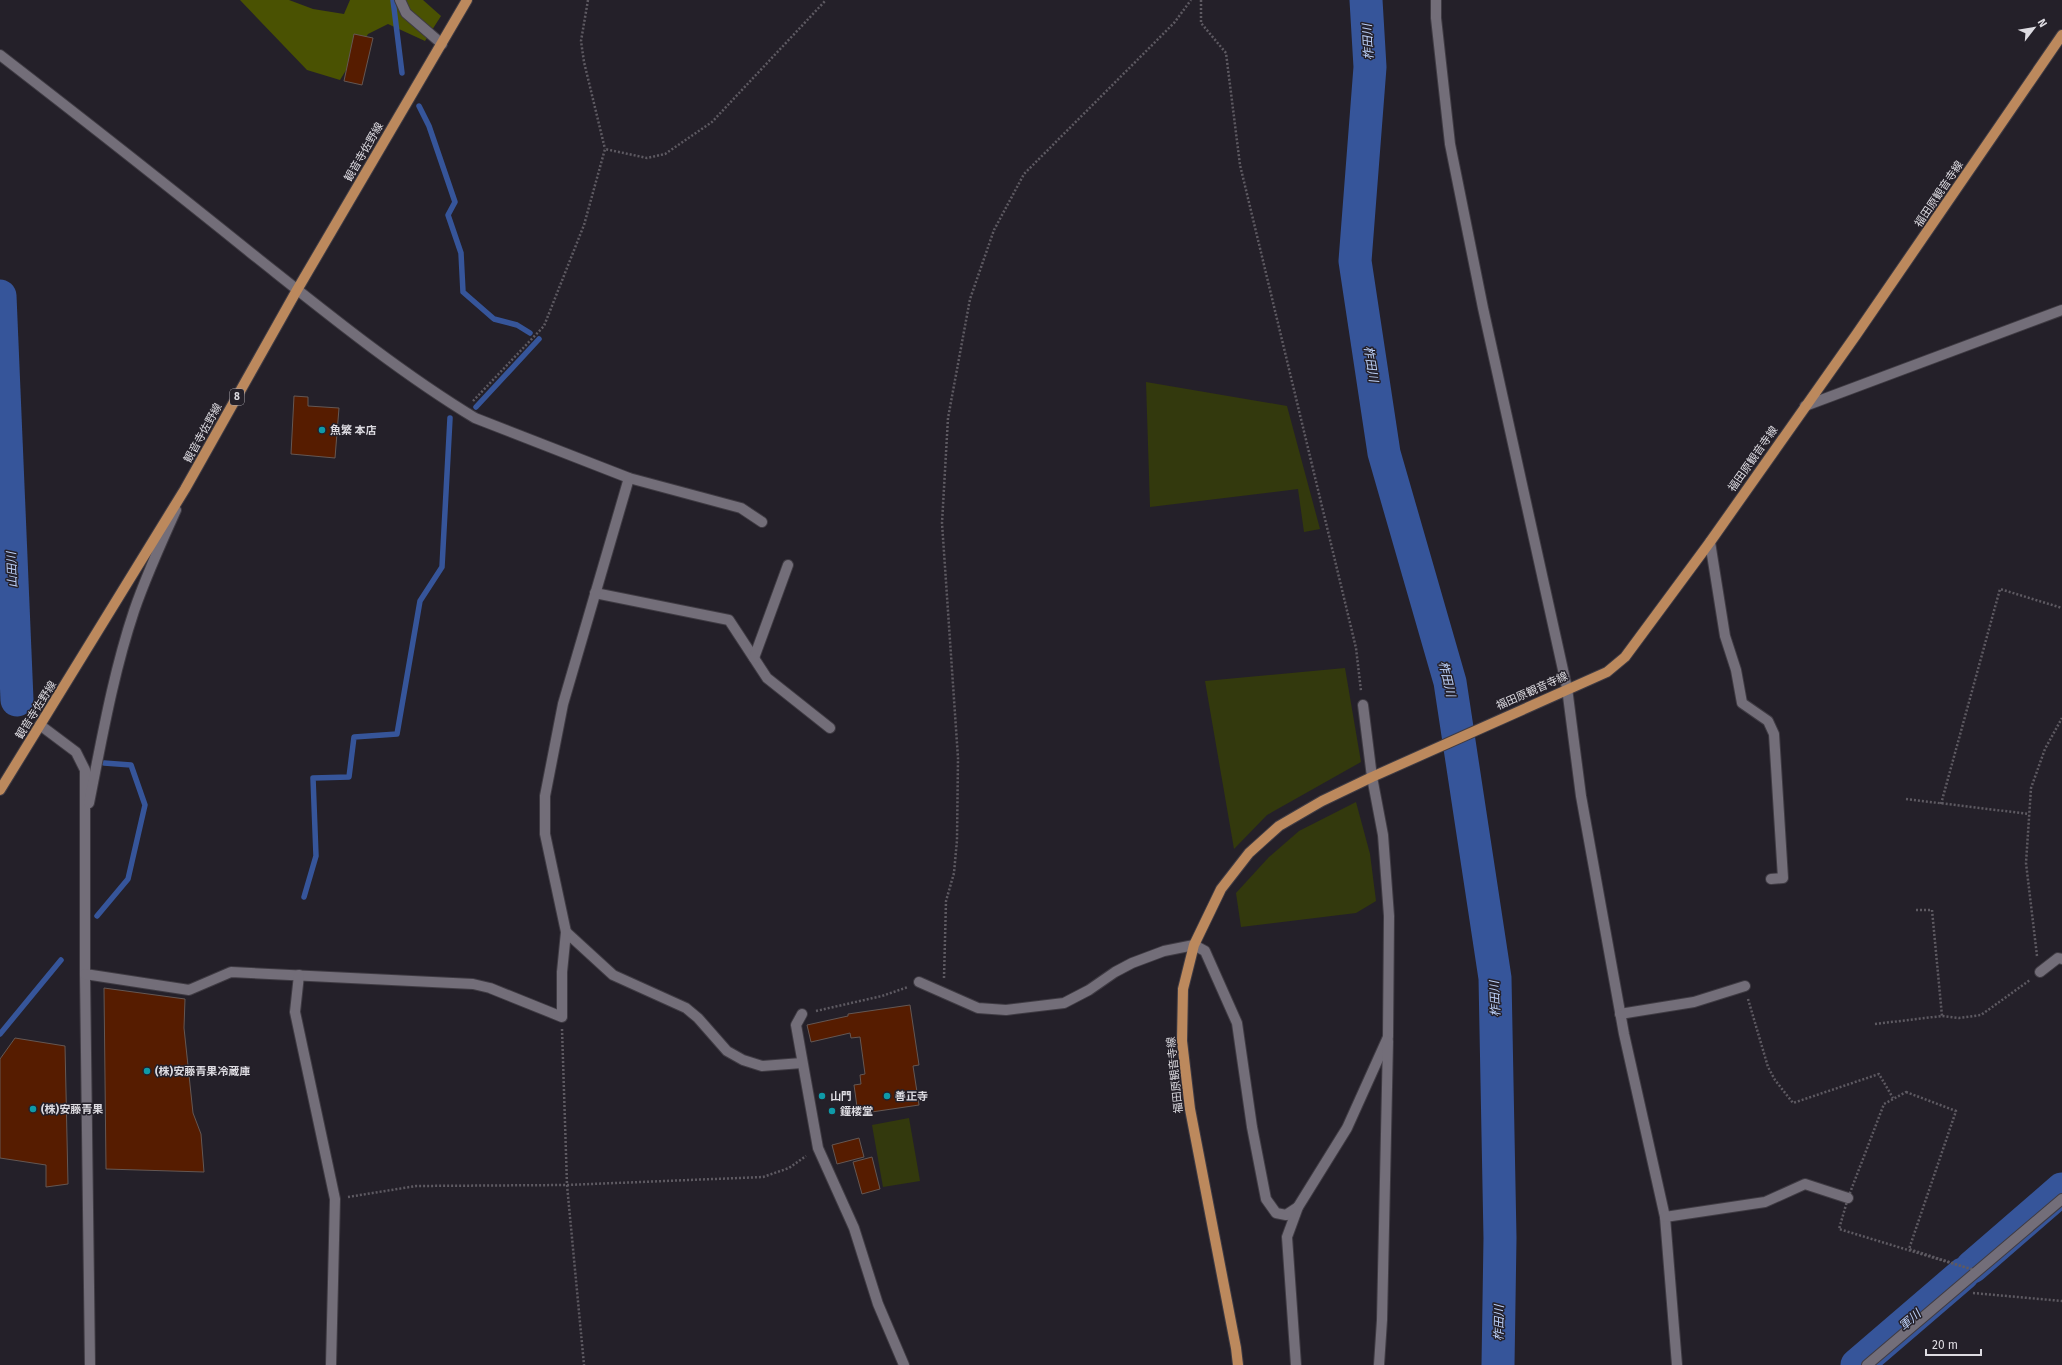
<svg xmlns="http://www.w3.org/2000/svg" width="2062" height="1365" viewBox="0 0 2062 1365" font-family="'Fira Sans','Noto Sans JP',sans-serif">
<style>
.green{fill:#33390d}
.forest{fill:#4a5202}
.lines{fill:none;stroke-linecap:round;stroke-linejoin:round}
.stream{stroke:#36559a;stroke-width:5.5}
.river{stroke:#36559a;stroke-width:33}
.building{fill:#561c00;stroke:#645753}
.minor-casing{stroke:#3f3b43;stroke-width:12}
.major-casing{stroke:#3f3b43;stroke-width:12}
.path{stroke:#5e5a62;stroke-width:2.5;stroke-dasharray:2 2;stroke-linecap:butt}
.minor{stroke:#736e79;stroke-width:10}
.major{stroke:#bc895d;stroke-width:10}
.culture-dot{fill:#0f9aa8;stroke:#242029;stroke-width:1.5}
.labels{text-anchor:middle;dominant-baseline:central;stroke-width:3;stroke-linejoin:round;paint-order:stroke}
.shield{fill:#242029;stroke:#a6a3aa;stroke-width:1}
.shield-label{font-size:10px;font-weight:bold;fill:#dddbe1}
.street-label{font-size:11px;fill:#dddbe1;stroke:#242029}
.poi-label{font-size:11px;font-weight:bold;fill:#dddbe1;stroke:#242029;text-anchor:start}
.water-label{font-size:12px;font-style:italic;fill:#bdd1f9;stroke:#242029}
</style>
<rect width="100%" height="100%" fill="#242029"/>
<g class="green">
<path d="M1146 382 1287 406 1320 529 1304 532 1298 489 1150 507Z"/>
<path d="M1345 668 1361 762 1267 815 1234 849 1205 681Z"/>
<path d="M1356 802 1370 854 1376 901 1356 913 1241 927 1236 893 1269 857 1299 831Z"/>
<path d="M909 1118 920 1181 883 1187 872 1125Z"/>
</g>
<path class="forest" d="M240 0H289L313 9 344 14 350 0H423L441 16 425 41 388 24 368 34 340 80 307 70Z"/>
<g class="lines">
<g class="stream">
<path d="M393 0 402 73"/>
<path d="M419 106 429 126 455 202 448 215 461 253 463 292 494 319 517 325 530 333"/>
<path d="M476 407 539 339"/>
<path d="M304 897 316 856 313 778 349 777 354 737 397 734 420 601 442 567 450 418"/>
<path d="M97 916 128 879 145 805 131 765 104 763"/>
<path d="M0 1034 61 960"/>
</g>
<g class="river">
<path d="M1366 0 1370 67 1355 261 1384 453 1450 682 1495 978 1500 1238 1498 1365"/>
<path d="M0 296 17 700"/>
<path d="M1972 1267 2062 1189"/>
<path d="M1857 1365 1963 1274"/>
</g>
</g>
<g class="building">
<path d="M354 34 373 38 362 85 344 81Z"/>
<path d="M294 396 308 397V406L339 408 335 458 291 454Z"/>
<path d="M104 988 185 999 184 1028 193 1113 201 1134 204 1172 106 1169Z"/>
<path d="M910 1005 919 1065 913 1066 919 1105 858 1114 854 1085 861 1084 860 1075 865 1074 860 1037 851 1038 850 1033 811 1042 807 1025 848 1016V1014Z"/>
<path d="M15 1038 65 1046 68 1184 46 1187V1165L0 1158V1059Z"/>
<path d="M859 1138 864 1157 837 1164 832 1145Z"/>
<path d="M872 1157 880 1189 862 1194 853 1162Z"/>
</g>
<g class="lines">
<defs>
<g id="minor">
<path d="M400 0 406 13 442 44"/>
<path d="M1436 0V18L1450 144 1483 308 1567 688 1581 796 1624 1034 1665 1217 1677 1365"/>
<path d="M0 55C84 120 168 186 251 253 323 310 396 370 475 418L629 478 741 508 762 522"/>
<path d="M1805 406 2062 310"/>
<path d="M1710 542 1725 636 1736 670 1742 703 1768 721 1774 734 1783 878 1771 879"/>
<path d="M595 593 729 620 767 678 830 728"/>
<path d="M754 658 788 565"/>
<path d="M40 725 76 752 85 770V974L90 1365"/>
<path d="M89 803C102 738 113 674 134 611 146 576 161 543 176 510"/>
<path d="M566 932 613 975 686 1008 698 1018 727 1051 743 1060 762 1066 802 1063"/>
<path d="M2040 972 2058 958 2062 959"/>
<path d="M85 974 189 990 231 972 473 984 490 988 562 1017V972L566 932 545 834V796L563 704 629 478"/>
<path d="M299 975 295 1012 335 1199 331 1365"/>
<path d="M919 982 978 1008 1006 1010 1064 1003 1089 990 1115 972 1132 963 1164 951 1194 945 1205 951 1237 1023 1252 1127 1266 1199 1276 1213 1286 1215 1298 1207"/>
<path d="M802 1014 796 1025 818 1148 854 1228 878 1304 904 1365"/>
<path d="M1620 1014 1694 1002 1745 986"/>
<path d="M1665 1217 1765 1202 1805 1184 1848 1198"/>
<path d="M1296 1365 1287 1237 1298 1207 1347 1128 1388 1037 1389 916 1383 835 1372 777 1363 705"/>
<path d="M1379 1365 1382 1320 1388 1041"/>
<path d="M1867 1365 2062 1199"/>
</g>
<g id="major">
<path d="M0 790 185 489 297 290 467 0"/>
<path d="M1238 1365 1236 1348 1190 1109 1182 1041 1183 989 1194 945 1221 889 1249 853 1279 826 1322 801 1372 777 1607 672 1625 657 1710 542 1856 335 2062 35"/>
</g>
</defs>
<use href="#minor" class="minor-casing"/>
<use href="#major" class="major-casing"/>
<g class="path">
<path d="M588 0 581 41 584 62 605 149"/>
<path d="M1201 0V23L1226 53 1240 165 1356 648 1361 691"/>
<path d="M473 401 544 326 584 225 605 149 647 158 665 154 712 122 826 0"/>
<path d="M1906 799 2029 814"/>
<path d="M1941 804 2000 589 2062 608"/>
<path d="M1916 910H1932L1942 1016"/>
<path d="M2037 956 2026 863 2031 788 2045 749 2062 718"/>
<path d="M944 978 946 901 954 873 957 840 958 758 942 523 948 418 970 299 994 230 1024 174 1174 23 1191 0"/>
<path d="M1748 999 1768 1067 1775 1080 1793 1103 1879 1074 1893 1098"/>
<path d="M816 1011 882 996 908 987"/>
<path d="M1875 1024 1942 1016 1959 1018 1981 1015 2030 980"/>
<path d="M562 1029 567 1185 584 1365"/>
<path d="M1906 1092 1956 1111 1909 1249 1977 1271 1839 1229 1848 1198 1884 1104Z"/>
<path d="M348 1197 416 1186 567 1185 763 1177 789 1168 806 1156"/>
<path d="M1973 1293 2062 1301"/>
</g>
<use href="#minor" class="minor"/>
<use href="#major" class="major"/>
</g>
<g class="culture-dot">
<circle cx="322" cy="430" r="4"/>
<circle cx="147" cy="1071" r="4"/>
<circle cx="822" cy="1096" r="4"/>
<circle cx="887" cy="1096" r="4"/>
<circle cx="33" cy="1109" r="4"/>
<circle cx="832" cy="1111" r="4"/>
</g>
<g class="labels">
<rect class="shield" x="230" y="389" width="14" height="16" rx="3"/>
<g class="shield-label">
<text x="237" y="397">8</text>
</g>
<g class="street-label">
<text transform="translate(364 152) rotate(-60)">観音寺佐野線</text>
<text transform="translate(1939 194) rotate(-56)">福田原観音寺線</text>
<text transform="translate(203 433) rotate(-61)">観音寺佐野線</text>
<text transform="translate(1753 459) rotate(-55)">福田原観音寺線</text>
<text transform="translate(1532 691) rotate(-24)">福田原観音寺線</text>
<text transform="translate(36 710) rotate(-58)">観音寺佐野線</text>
<text transform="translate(1175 1075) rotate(-96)">福田原観音寺線</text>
</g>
<g class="poi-label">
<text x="330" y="430">魚繁 本店</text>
<text x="155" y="1071">(株)安藤青果冷蔵庫</text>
<text x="830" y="1096">山門</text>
<text x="895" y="1096">善正寺</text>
<text x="41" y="1109">(株)安藤青果</text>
<text x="840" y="1111">鐘楼堂</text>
</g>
<g class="water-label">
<text transform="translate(1368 42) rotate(-93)">柞田川</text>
<text transform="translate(1371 364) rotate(81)">柞田川</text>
<text transform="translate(12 570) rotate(-92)">山田川</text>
<text transform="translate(1447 679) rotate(77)">柞田川</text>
<text transform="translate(1495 999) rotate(-92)">柞田川</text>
<text transform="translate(1910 1320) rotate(-41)">軍川</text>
<text transform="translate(1499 1323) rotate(-89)">柞田川</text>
</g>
</g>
<g transform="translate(2034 28) rotate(59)" stroke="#242029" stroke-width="3" paint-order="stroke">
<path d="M0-3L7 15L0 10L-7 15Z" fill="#dddbe1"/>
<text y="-6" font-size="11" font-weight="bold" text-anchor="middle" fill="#dddbe1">N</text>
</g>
<path d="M1926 1349v6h55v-6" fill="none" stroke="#dddbe1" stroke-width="2"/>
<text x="1932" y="1349" font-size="12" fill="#dddbe1" stroke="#242029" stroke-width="3" paint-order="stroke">20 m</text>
</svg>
